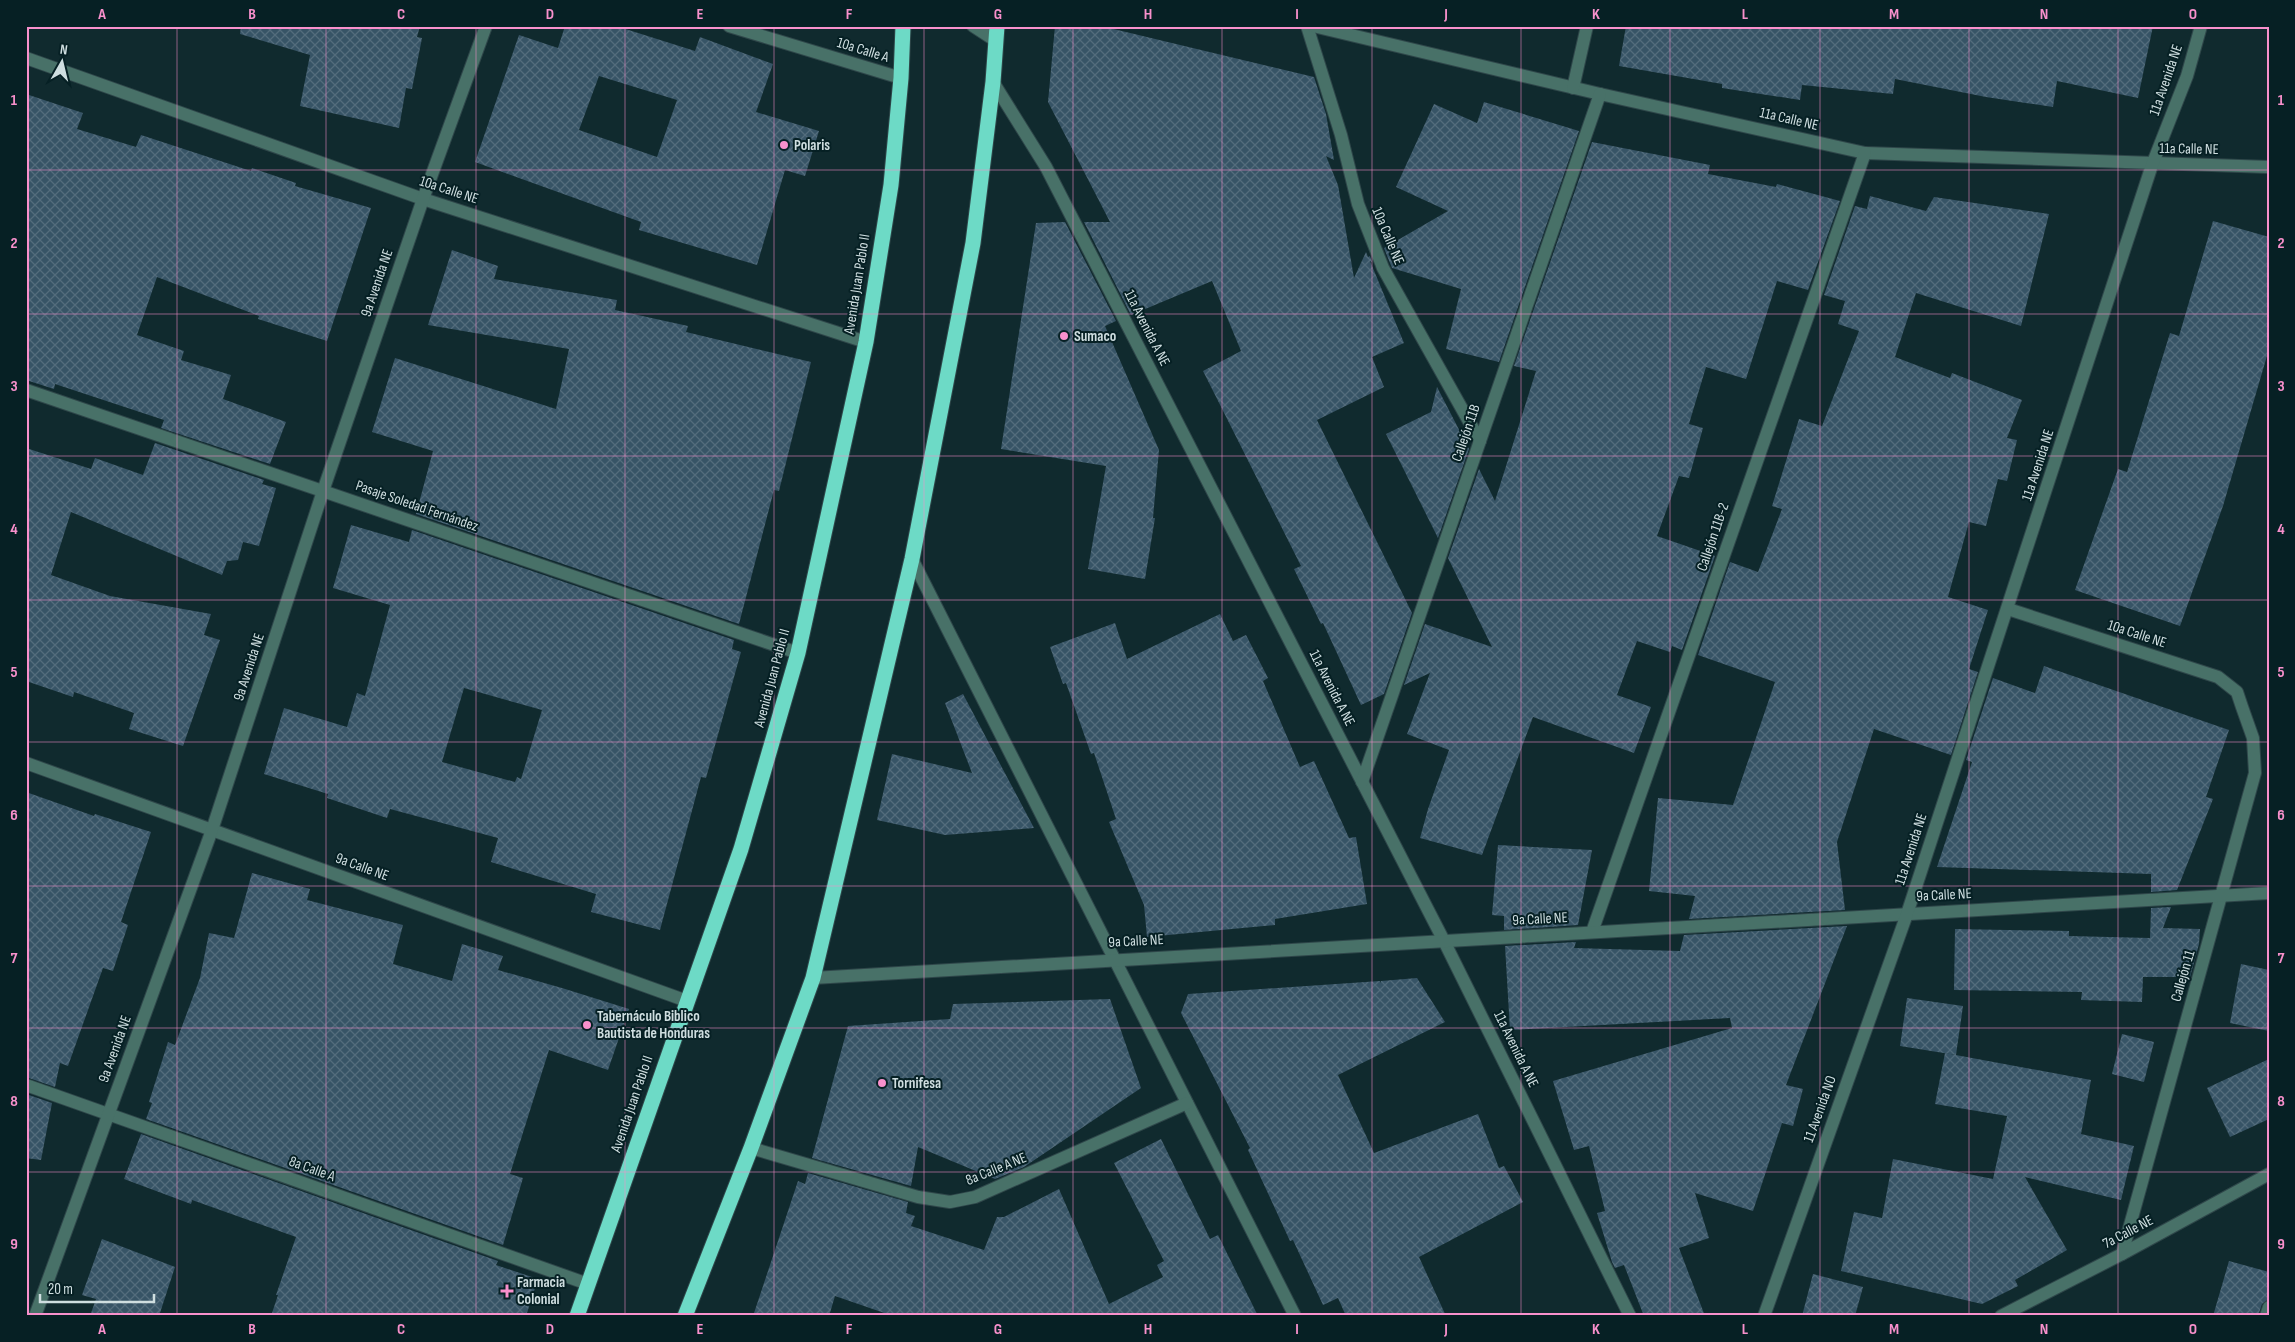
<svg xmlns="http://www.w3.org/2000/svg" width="2295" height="1342" viewBox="0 0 2295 1342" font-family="'Sofia Sans Condensed',sans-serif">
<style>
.building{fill:url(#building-cross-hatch);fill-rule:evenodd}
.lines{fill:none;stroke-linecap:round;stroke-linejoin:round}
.minor-casing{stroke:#2f474a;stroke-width:14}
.highway-casing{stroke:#2f474a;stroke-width:17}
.minor{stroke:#487168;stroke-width:12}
.highway{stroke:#6ddac6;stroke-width:15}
.grid{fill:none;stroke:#f890cc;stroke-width:1;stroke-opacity:0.55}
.poi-dot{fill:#f890cc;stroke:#062024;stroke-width:2}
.labels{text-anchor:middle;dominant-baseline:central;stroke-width:4;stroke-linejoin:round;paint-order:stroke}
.street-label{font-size:15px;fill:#cfdee0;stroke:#062024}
.poi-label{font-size:15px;font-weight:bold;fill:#cfdee0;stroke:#062024;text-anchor:start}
.neatline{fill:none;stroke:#f890cc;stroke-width:2}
.grid-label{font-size:16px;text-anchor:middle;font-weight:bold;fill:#f890cc}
</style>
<defs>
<pattern id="building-cross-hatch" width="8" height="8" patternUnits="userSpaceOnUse" patternTransform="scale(1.25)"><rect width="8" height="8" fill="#375466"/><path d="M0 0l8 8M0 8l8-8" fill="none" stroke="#536c7c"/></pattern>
</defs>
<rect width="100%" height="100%" fill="#102a2e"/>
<g class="building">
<path d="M241 26H420L417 37 422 38 412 89 406 88 399 128 300 106 310 55 240 34Z"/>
<path d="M565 26H616L695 51 700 37 773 64 756 112 819 131 805 176 785 170 757 265 639 230 641 222 475 162 519 35 558 48ZM599 76 677 100 657 157 579 130Z"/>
<path d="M1055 26H1101L1314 77 1326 114 1334 160 1326 156 1338 185 1354 278 1366 252 1368 257 1370 256 1372 262 1370 261 1404 343 1372 357 1384 387 1317 420 1412 613 1384 694 1361 705 1323 623 1321 624 1294 569 1301 566 1203 371 1241 351 1212 281 1131 315 1084 222H1110L1048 102Z"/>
<path d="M1626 26H2153L2138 98 2057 81 2053 107 1986 97 1895 79 1893 94 1802 85 1800 100 1722 88V84L1619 66Z"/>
<path d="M26 94 83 113 77 129 136 147 141 135 251 171 252 168 296 183 295 186 371 208 327 341 258 319 259 316 157 277 137 335 184 351 181 360 231 375 223 399 286 422 270 464 161 428 164 420 55 384 54 389 26 380Z"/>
<path d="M1484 102 1579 131 1499 362 1446 349 1461 289 1392 268 1384 248 1448 211 1396 187 1434 104 1477 123Z"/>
<path d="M1592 142 1710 165 1708 174 1776 187 1777 184 1840 201 1808 290 1777 281 1746 379 1706 367 1689 424 1703 428 1689 478 1679 476 1657 536 1715 556 1682 650 1672 646 1670 652 1637 641 1617 695 1651 707 1634 753 1533 717 1482 855 1420 838 1428 809 1449 750 1407 734 1430 673 1404 685 1425 624 1492 647 1448 558 1479 469 1495 501 1536 371 1514 366Z"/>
<path d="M1870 196 1926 211 1934 197 2049 214 2021 326 1916 293 1895 357 1950 378 1952 373 2022 400 2007 438 2017 440 2007 481 1998 479 1986 526 1969 522 1948 597 1988 610 1969 669 1978 672 1951 755 1874 729 1837 842 1845 910 1689 919 1695 896 1649 891 1658 798 1733 805 1775 682 1698 655 1730 562 1758 572 1782 509 1772 506 1799 419 1822 426 1859 331 1838 324 1845 301 1824 295 1855 206 1867 209Z"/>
<path d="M2213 221 2269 237V349L2223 506 2180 626 2075 590 2118 469 2127 472 2170 333 2179 336Z"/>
<path d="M1065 222 1116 321 1105 326 1159 450 1153 518H1155L1145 579 1088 569 1106 466 1001 449 1036 223Z"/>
<path d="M452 250 498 266 494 279 617 300 615 310 688 326 686 332 811 362 779 491 774 490 739 624 416 514 433 451 372 432 395 358 556 409 569 349 428 325Z"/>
<path d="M1437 387 1469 449 1438 538 1386 434 1431 412Z"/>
<path d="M155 443 264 480 262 484 276 488 259 546 243 542 238 560 227 561 222 575 71 512 51 575 110 596 211 614 204 635 220 640 183 746 129 729 134 713 74 692 73 697 26 681V448L91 469 95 458 143 475Z"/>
<path d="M351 525 409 542 412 530 734 640 732 649 741 652 706 778 701 777 660 930 591 912 596 894 491 862 498 838 390 809 387 818 327 798 328 794 264 774 284 708 347 727 357 693 365 696 390 605 333 588ZM464 688 542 710 521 779 517 777 515 782 442 762Z"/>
<path d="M1220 614 1233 641 1246 635 1268 678 1263 681 1300 767 1314 761 1349 838 1356 837 1367 904 1275 919V925L1147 937 1144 905 1109 822 1116 819 1094 753 1091 754 1066 683 1063 684 1050 647 1115 623 1127 659Z"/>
<path d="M2044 666 2229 730 2206 797 2213 799 2177 890 2151 892V874L1937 867 1972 762 1966 760 1993 678 2035 693Z"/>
<path d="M963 694 1034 828 945 835 877 820 892 754 972 773 945 703Z"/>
<path d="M26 792 94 816 95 814 151 832 121 922 128 925 113 971 103 968 68 1066 60 1063 55 1087 26 1077Z"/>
<path d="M1498 845 1592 850 1578 925 1504 930V916L1492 915Z"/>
<path d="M252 873 310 889 307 900 403 925 393 964 452 981 462 944 503 956 498 970 562 988 629 1009 608 1070 549 1050 510 1174 523 1178 503 1245 146 1119 152 1103 149 1102 168 1042 175 1045 200 978 209 933 234 938Z"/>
<path d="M2171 907 2163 928 2200 929 2199 944 2190 977H2143L2142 1002 2081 1000 2082 992 1954 990 1955 929 2069 931V936L2150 938 2151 908Z"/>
<path d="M1847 926 1786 1085 1803 1089 1793 1126 1782 1123 1753 1211 1695 1193 1709 1238 1679 1248 1705 1316H1644L1624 1265 1615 1268 1612 1262 1597 1213 1605 1211 1589 1146 1574 1150 1553 1081 1732 1028 1730 1018 1510 1030 1505 946 1576 942 1574 948 1680 951 1684 935Z"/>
<path d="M2241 964 2269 970V1031L2230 1023Z"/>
<path d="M1417 978 1445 1022 1338 1075 1374 1153 1478 1114 1499 1168 1504 1166 1523 1202 1419 1257 1446 1316H1346L1338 1298 1323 1305 1293 1240 1290 1241 1248 1150 1250 1148 1181 1013 1188 994 1380 981V983L1381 981Z"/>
<path d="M1907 998 1963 1006 1956 1055 1900 1046Z"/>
<path d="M1110 999 1141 1088 1024 1167 995 1179 918 1147 911 1186 812 1158 848 1026 950 1019 953 1004Z"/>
<path d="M2122 1034 2154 1042 2144 1082 2112 1074Z"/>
<path d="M1945 1053 2091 1080 2081 1134 2134 1146 2121 1200 2025 1177 2067 1250 2015 1280 2018 1286 1982 1304 1841 1271 1854 1212 1882 1218 1893 1159 1993 1179 2007 1116 1935 1104Z"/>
<path d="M2269 1059V1119L2230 1137 2207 1088Z"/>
<path d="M26 1094 52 1103 41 1160 26 1158Z"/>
<path d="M141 1134 498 1261 496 1265 538 1279 526 1316H271L278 1295H276L296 1237 192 1200 191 1204 124 1179Z"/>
<path d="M1161 1139 1210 1239 1218 1235 1258 1316H893L835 1296 829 1316H753L798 1181 805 1184 808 1173 908 1202 906 1213 915 1216 911 1226 984 1250 997 1217H1004L1059 1189 1109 1304 1163 1277 1157 1265 1164 1261 1114 1163Z"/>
<path d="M102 1239 175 1267 159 1316H90L96 1299 82 1295Z"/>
<path d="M2229 1261 2269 1272V1299L2262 1304 2258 1316H2213Z"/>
<path d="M1813 1274 1863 1287 1855 1316H1802Z"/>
</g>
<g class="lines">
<defs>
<g id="minor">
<path d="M729 26 901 78"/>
<path d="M973 26 996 41"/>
<path d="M1307 26 1341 135 1358 204 1383 268 1480 441"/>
<path d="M1313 26 1600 94 1865 153 2269 167"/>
<path d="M26 58 423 199 866 342"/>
<path d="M993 82 1046 167 1444 941 1630 1316"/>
<path d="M1573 88 1587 26"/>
<path d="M26 390 798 653"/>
<path d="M912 559 1295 1316"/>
<path d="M2008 609 2218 677 2237 692 2242 707 2253 738 2255 773 2122 1254"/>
<path d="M26 763 687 1001"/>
<path d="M1362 782 1600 94"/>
<path d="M1592 932 1865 153"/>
<path d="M813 978 2269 893"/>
<path d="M26 1085 588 1284"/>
<path d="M751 1148 918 1197 950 1202 975 1197 1187 1103"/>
<path d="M35 1316 212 830 323 491 423 199 486 26"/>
<path d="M1764 1316 1907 914 2152 165 2187 76 2201 26"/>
<path d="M2001 1316 2122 1254 2269 1174"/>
<path d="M2266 1316 2269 1307"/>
</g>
<g id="highway">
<path d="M577 1316 741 849 798 653 866 342 891 185 901 78 903 26"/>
<path d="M685 1316 751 1148 813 978 912 559 973 243 993 82 997 26"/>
</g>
</defs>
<use href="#minor" class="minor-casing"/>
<use href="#highway" class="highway-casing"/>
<use href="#minor" class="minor"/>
<use href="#highway" class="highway"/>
</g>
<path class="grid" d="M177 26V1316M326 26V1316M476 26V1316M625 26V1316M774 26V1316M924 26V1316M1073 26V1316M1222 26V1316M1372 26V1316M1521 26V1316M1670 26V1316M1820 26V1316M1969 26V1316M2118 26V1316M26 170H2269M26 314H2269M26 456H2269M26 600H2269M26 742H2269M26 886H2269M26 1028H2269M26 1172H2269"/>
<g class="poi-dot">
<circle cx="784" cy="145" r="5"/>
<circle cx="1064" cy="336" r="5"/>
<circle cx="587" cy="1025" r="5"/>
<circle cx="882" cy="1083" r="5"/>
<path d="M504.5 1283.5h5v5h5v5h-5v5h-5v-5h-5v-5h5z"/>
</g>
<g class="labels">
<g class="street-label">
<text transform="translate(863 50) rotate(17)">10a Calle A</text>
<text transform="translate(2166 80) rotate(-71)">11a Avenida NE</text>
<text transform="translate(1789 119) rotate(13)">11a Calle NE</text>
<text transform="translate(2189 149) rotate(1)">11a Calle NE</text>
<text transform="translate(449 190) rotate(18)">10a Calle NE</text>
<text transform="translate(1388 236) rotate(67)">10a Calle NE</text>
<text transform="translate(377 283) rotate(-71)">9a Avenida NE</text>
<text transform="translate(857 284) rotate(-81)">Avenida Juan Pablo II</text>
<text transform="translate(1147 328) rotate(63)">11a Avenida A NE</text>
<text transform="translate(1466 433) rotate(-71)">Callejón 11B</text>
<text transform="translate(2038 465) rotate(-72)">11a Avenida NE</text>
<text transform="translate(417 506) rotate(19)">Pasaje Soledad Fernández</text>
<text transform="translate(1713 537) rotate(-71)">Callejón 11B-2</text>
<text transform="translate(2137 634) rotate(18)">10a Calle NE</text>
<text transform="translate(249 667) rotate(-72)">9a Avenida NE</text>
<text transform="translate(772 678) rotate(-75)">Avenida Juan Pablo II</text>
<text transform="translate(1332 688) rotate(63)">11a Avenida A NE</text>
<text transform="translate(1911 849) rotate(-72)">11a Avenida NE</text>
<text transform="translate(362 867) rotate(20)">9a Calle NE</text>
<text transform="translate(1944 895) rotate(-3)">9a Calle NE</text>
<text transform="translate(1540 919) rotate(-3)">9a Calle NE</text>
<text transform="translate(1136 941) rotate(-3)">9a Calle NE</text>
<text transform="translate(2183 976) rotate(-74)">Callejón 11</text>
<text transform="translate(115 1049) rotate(-70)">9a Avenida NE</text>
<text transform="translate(1516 1049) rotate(64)">11a Avenida A NE</text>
<text transform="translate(632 1104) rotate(-71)">Avenida Juan Pablo II</text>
<text transform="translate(1820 1109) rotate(-70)">11 Avenida NO</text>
<text transform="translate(312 1169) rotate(20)">8a Calle A</text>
<text transform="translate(996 1169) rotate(-22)">8a Calle A NE</text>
<text transform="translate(2128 1232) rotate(-28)">7a Calle NE</text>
</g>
<g class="poi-label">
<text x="794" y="145">Polaris</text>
<text x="1074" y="336">Sumaco</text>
<text x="597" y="1016">Tabernáculo Biblico<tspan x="597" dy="17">Bautista de Honduras</tspan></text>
<text x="892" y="1083">Tornifesa</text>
<text x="517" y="1282">Farmacia<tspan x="517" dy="17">Colonial</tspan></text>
</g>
</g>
<rect width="2295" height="1342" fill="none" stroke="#062024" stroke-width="55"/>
<g transform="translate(62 62) rotate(8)" stroke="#062024" stroke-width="4" paint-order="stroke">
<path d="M0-4L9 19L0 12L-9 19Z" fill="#cfdee0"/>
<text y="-8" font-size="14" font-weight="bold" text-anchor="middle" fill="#cfdee0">N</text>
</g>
<path d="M40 1294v8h114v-8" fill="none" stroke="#cfdee0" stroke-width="2.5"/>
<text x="48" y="1294" font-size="15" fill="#cfdee0" stroke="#062024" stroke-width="4" paint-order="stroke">20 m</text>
<rect x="28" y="28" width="2240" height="1286" class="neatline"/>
<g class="grid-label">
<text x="102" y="19">A</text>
<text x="252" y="19">B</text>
<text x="401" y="19">C</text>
<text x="550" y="19">D</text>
<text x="700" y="19">E</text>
<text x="849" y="19">F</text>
<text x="998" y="19">G</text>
<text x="1148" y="19">H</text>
<text x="1297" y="19">I</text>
<text x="1446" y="19">J</text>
<text x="1596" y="19">K</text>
<text x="1745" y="19">L</text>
<text x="1894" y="19">M</text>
<text x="2044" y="19">N</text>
<text x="2193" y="19">O</text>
<text x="14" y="105">1</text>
<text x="2281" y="105">1</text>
<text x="14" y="248">2</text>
<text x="2281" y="248">2</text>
<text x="14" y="391">3</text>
<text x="2281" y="391">3</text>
<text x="14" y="534">4</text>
<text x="2281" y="534">4</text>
<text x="14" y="677">5</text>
<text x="2281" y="677">5</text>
<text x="14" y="820">6</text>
<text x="2281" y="820">6</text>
<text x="14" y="963">7</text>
<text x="2281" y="963">7</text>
<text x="14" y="1106">8</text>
<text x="2281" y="1106">8</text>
<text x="14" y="1249">9</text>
<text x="2281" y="1249">9</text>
<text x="102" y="1334">A</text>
<text x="252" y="1334">B</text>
<text x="401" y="1334">C</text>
<text x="550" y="1334">D</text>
<text x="700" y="1334">E</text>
<text x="849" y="1334">F</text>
<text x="998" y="1334">G</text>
<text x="1148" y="1334">H</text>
<text x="1297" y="1334">I</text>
<text x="1446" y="1334">J</text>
<text x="1596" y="1334">K</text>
<text x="1745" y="1334">L</text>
<text x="1894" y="1334">M</text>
<text x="2044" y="1334">N</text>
<text x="2193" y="1334">O</text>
</g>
</svg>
